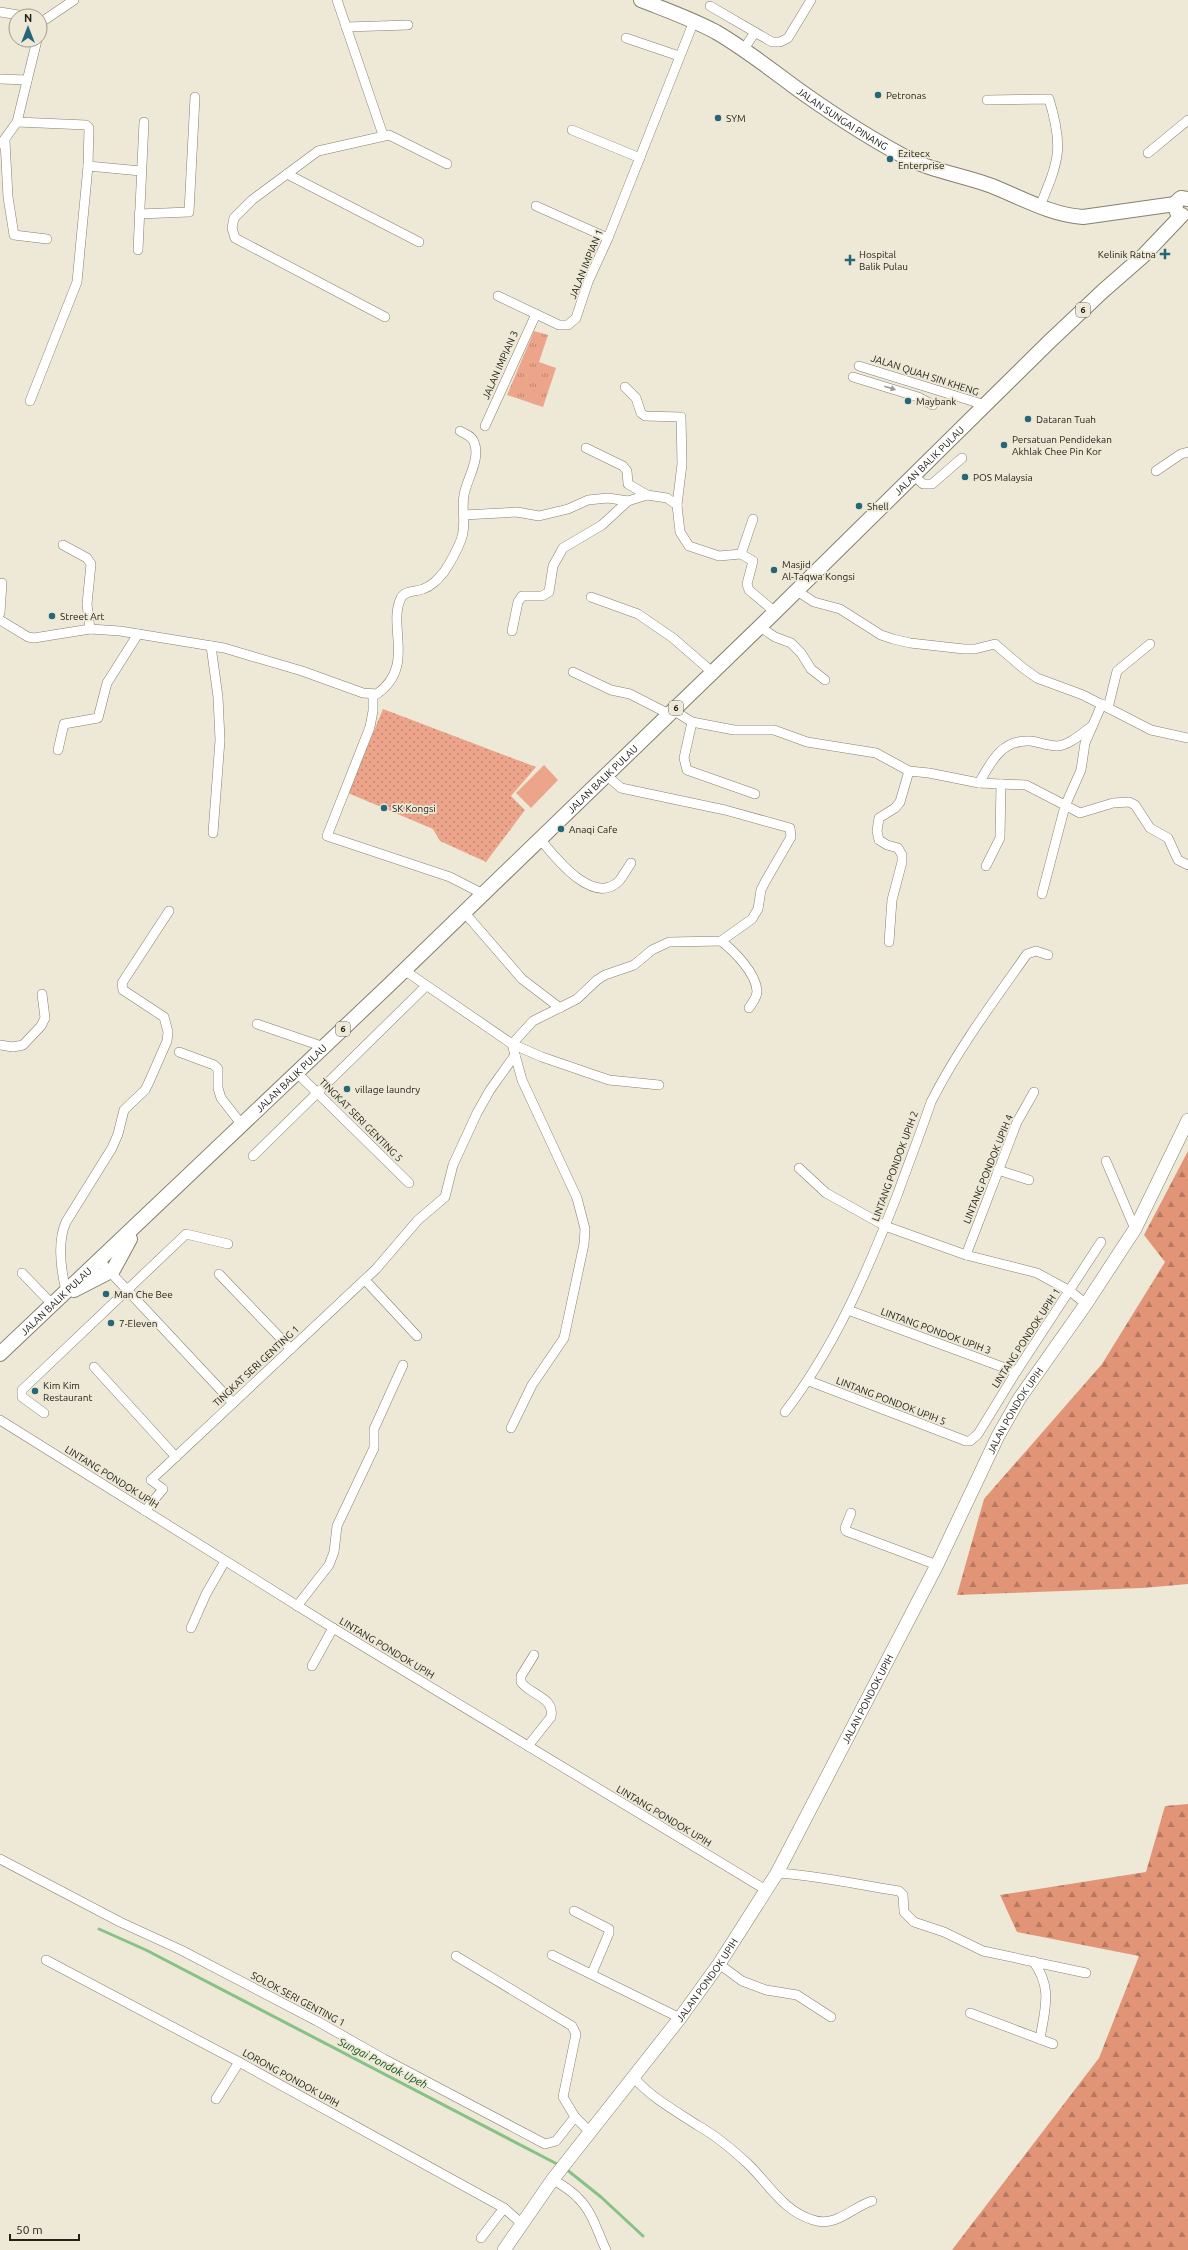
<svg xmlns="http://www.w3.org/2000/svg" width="1188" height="2250" viewBox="0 0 1188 2250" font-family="Ubuntu,sans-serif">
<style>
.grass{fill:url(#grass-dots)}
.forest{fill:url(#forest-firs)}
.park{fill:url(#park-tufts)}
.pitch{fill:#eca58a}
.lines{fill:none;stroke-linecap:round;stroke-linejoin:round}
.stream{stroke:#86c287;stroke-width:3}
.street-casing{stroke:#858070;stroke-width:10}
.secondary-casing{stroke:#858070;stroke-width:14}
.primary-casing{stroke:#858070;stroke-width:16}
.street{stroke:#fff;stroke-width:9}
.secondary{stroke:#fff;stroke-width:13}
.primary{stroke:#fff;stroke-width:14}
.oneway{fill:#9c9b98}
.poi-dot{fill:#25667a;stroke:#eee9d6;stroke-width:1.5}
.labels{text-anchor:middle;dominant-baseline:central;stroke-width:3.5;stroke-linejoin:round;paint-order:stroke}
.shield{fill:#eee9d6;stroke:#605d52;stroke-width:1}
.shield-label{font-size:9px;font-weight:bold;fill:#23211a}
.poi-label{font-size:10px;fill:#23211a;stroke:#eee9d6;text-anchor:start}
.street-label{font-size:10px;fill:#23211a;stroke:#eee9d6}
.water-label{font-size:11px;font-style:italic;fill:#0f4f17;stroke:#eee9d6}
</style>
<defs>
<pattern id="grass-dots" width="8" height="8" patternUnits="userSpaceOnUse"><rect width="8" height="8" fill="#eca58a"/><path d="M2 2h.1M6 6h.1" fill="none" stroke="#bf8670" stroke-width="1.8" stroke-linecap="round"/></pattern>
<pattern id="forest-firs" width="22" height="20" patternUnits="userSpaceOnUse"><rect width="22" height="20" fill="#e29477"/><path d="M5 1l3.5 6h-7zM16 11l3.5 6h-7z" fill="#b77861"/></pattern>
<pattern id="park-tufts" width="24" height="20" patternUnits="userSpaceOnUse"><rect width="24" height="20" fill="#eca58a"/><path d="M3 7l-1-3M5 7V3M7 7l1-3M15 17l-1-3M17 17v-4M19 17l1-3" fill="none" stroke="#bf8670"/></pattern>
</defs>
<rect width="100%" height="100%" fill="#eee9d6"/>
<path class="grass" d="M383 709 536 767 511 796 525 810 486 862 440 841 433 829 348 793Z"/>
<g class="forest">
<path d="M1188 1151V1584L1143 1588 957 1595 984 1499 1102 1364 1165 1262 1144 1235Z"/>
<path d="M1188 1804V2250H952L1099 2058 1139 1956 1017 1932 1000 1895 1146 1872 1165 1806Z"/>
</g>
<path class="park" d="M534 331 548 335 539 362 556 368 543 407 507 395Z"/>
<path class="pitch" d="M544 765 558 780 531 808 516 793Z"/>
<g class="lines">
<g class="stream">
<path d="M99 1929 146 1950 559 2165"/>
<path d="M566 2169 601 2197 643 2236"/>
</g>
<defs>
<g id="street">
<path d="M337 0 383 135"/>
<path d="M710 6 772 42H780L788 38 811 0"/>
<path d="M0 12 25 16"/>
<path d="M346 27 408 25"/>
<path d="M40 30 43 21 74 0"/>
<path d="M626 38 679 56"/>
<path d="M744 49 755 32"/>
<path d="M0 79 27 80"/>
<path d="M987 100 1049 99C1064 148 1059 160 1040 206"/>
<path d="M17 122 86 125 89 128 88 166 77 282 30 401"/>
<path d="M572 130 640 158"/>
<path d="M5 141 8 197 14 235 47 239"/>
<path d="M1 144 17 122 37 40"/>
<path d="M1148 153 1188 120"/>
<path d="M88 166 141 171"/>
<path d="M287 174 419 242"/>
<path d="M536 206 608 238"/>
<path d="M139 214 189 212 195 97"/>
<path d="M138 250 144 122"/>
<path d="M498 296 559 325H568L576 318 588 282 608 238 694 21"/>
<path d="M385 317 235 238 232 228 234 218 252 200 318 151 389 135 447 164"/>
<path d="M859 366 985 405"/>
<path d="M853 377 918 397 933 405"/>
<path d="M625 387 636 398 641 413 645 416 681 417 682 464 677 505"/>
<path d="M485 426 536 314"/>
<path d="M586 448 623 466 627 471 628 484 647 495"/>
<path d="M1156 471 1181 454 1188 452"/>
<path d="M913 475 923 484H932L962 458"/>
<path d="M464 515 517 512 539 516 568 509 588 500 608 498 628 501 647 495 667 498 677 505 680 532 689 546 719 556 741 554 753 561 747 584 749 590 775 612"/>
<path d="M63 545 87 558 91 564 87 604 90 629"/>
<path d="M741 554 753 519"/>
<path d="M797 591 814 602 840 609 881 635 893 639 910 643 964 649H975L995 644 1023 668 1037 678 1083 695 1151 730 1188 738"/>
<path d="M591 597 638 614 673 638 712 672"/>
<path d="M0 613 2 583"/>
<path d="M0 620 28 637 34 638 90 629 120 631 224 648 302 671 363 693 377 694C416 666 387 626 401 598 405 590 416 592 423 589 432 586 438 579 444 572 450 563 457 550 461 540 467 525 461 510 464 495 467 478 481 459 474 442 472 436 465 434 460 431"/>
<path d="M760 627 775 637 791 643 801 653 811 669 825 680"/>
<path d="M512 631 518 602 522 596H542L549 592 553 566 563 548 602 525 628 501"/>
<path d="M211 646 218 697 220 740 213 833"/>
<path d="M573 672 611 690 630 694 669 714"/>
<path d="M373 695V711L370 727 327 836 450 877 483 894"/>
<path d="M1108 708 1117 671 1150 644"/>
<path d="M673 710 692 722 734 730H774L807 742 876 753 909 771 929 773 979 783 1026 785 1080 813 1113 803 1129 802 1135 805 1150 828 1168 838 1178 860 1188 865"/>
<path d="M692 722 684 758 687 770 755 794"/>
<path d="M58 750 64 724 98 718 107 683 138 634"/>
<path d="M606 775 621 788 725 810 790 828 791 837 765 882 761 890 758 909 752 919 721 941 669 942 652 950 634 965 605 975 597 980 577 999 533 1021 512 1044 542 1057 609 1080 659 1085"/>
<path d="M979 783C991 762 1002 739 1030 741 1039 742 1048 746 1057 746 1070 745 1082 733 1092 726"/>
<path d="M540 839C554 856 593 907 619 881 623 876 627 869 631 863"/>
<path d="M986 866 1000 838 1001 784"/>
<path d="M1042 894 1065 806 1081 770 1085 743 1102 704"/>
<path d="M464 912 522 979 560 1008"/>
<path d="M721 941C734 951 756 973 757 991 757 998 752 1003 749 1008"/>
<path d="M889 942 892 900 902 862V855L898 848 887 845 879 840 877 831 879 818 895 808 900 802 909 771"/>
<path d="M404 970 512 1044 522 1080 577 1198 585 1229 584 1244 564 1338 532 1385 511 1428"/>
<path d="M257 1024 324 1047"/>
<path d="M0 1045 13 1047 23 1045 41 1026 45 1018 42 994"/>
<path d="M179 1052 214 1065 218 1069V1088L221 1098 242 1125"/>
<path d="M297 1073 409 1183"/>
<path d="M253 1156 426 986"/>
<path d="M1106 1161 1135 1229"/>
<path d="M799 1168 826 1193 885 1226 966 1255 1037 1273 1070 1291 1086 1304"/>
<path d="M998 1170 1029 1180"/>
<path d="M966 1255 1017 1122 1034 1092"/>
<path d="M99 1260 233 1403"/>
<path d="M22 1273 52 1304"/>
<path d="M219 1274 291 1349"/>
<path d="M365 1280 417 1336"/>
<path d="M66 1291C61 1270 57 1242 66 1222L112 1148 118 1134 124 1110 145 1090 149 1082 167 1041 168 1032 164 1017 123 990 122 983 169 911"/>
<path d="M848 1310 1016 1372"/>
<path d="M94 1367 176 1457"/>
<path d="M809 1381 966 1441H970L978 1434 1016 1372 1101 1242"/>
<path d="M785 1412C835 1347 868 1270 898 1193 909 1162 921 1132 931 1102 958 1049 993 1002 1027 954L1036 951 1048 955"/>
<path d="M44 1413 22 1397V1390L186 1234 228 1244"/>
<path d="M0 1420 333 1628 766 1890"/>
<path d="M145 1511 163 1489 151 1480 376 1269 418 1220 445 1197 453 1165 477 1113 490 1090 515 1055"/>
<path d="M851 1513 845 1528 846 1531 937 1565"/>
<path d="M297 1606 329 1565 334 1552 337 1526 374 1448V1429L403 1365"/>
<path d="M191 1628 206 1594 225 1561"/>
<path d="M312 1666 333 1628"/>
<path d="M528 1746 551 1717C555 1697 530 1695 521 1682V1676L534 1655"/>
<path d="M0 1859 120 1922 181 1950 317 2021 384 2059 545 2144 556 2141 575 2117"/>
<path d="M777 1873C818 1875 858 1885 899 1891L903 1895 904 1912 914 1922 944 1932 983 1951 1086 1973"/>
<path d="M574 1911 609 1929V1933L592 1973"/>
<path d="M552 1955 680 2018"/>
<path d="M456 1956 572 2026 576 2034 563 2097 575 2117 590 2132"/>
<path d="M46 1960 239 2062 504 2208 521 2223"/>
<path d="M1033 1961C1053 1988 1045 2008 1040 2039"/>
<path d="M719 1964 742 1981 766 1990 797 1995 831 2017"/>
<path d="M970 2013 1053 2044"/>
<path d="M634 2078C652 2098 674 2110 697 2125 715 2135 733 2150 748 2164 769 2184 783 2211 813 2220 836 2228 852 2207 872 2201"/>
<path d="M216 2099 239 2062"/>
<path d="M553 2179C561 2185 571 2190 578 2198 592 2211 598 2233 606 2250"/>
<path d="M481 2238 504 2208"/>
</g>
<g id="secondary">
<path id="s1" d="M504 2250 553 2179 680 2018 719 1964 777 1873 937 1565 998 1436 1019 1399 1086 1304 1135 1229 1188 1120"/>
</g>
<g id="primary">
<path id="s2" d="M641 0C666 10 692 19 716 32 747 50 774 72 803 93 837 117 874 141 911 160 937 172 966 176 992 186 1022 198 1051 215 1083 217L1175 204"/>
<path d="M1177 212C1174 206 1176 201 1181 198L1188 199"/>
<path d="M112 1272 130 1239"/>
<path d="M74 1290 111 1271"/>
<path id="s3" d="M0 1354 388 986 775 612 1049 342 1103 291 1143 256 1182 215"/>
</g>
</defs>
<use href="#street" class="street-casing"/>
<use href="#secondary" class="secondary-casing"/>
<use href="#primary" class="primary-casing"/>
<use href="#street" class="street"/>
<use href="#secondary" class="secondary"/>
<use href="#primary" class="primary"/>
</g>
<defs><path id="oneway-solid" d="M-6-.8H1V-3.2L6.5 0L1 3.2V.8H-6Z"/></defs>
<use class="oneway" href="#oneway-solid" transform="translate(890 388) rotate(17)"/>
<g class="poi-dot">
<circle cx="878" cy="95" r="4"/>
<circle cx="718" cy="118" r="4"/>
<circle cx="890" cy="159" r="4"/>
<path d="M1163 248h4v4h4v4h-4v4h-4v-4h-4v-4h4z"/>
<path d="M848 254h4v4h4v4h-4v4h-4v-4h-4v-4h4z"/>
<circle cx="908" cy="401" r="4"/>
<circle cx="1028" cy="419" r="4"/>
<circle cx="1004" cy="445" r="4"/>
<circle cx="965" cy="477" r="4"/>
<circle cx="859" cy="506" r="4"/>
<circle cx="774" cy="570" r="4"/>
<circle cx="52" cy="616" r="4"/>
<circle cx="384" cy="808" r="4"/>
<circle cx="561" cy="829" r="4"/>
<circle cx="347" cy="1089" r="4"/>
<circle cx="106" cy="1294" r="4"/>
<circle cx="111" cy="1323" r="4"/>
<circle cx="35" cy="1391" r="4"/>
</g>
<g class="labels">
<g class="shield">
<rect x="1076" y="303" width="14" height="14" rx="3"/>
<rect x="669" y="701" width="14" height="14" rx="3"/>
<rect x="336" y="1022" width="14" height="14" rx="3"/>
</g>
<g class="shield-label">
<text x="1083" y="310">6</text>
<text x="676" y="708">6</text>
<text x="343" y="1029">6</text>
</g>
<g class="poi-label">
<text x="886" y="95">Petronas</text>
<text x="726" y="118">SYM</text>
<text x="898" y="153">Ezitecx<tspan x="898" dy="12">Enterprise</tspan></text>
<text x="859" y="254">Hospital<tspan x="859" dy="12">Balik Pulau</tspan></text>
<text x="1156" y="254" text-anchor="end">Kelinik Ratna</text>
<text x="916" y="401">Maybank</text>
<text x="1036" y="419">Dataran Tuah</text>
<text x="1012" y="439">Persatuan Pendidekan<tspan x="1012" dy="12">Akhlak Chee Pin Kor</tspan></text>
<text x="973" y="477">POS Malaysia</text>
<text x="867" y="506">Shell</text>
<text x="782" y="564">Masjid<tspan x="782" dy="12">Al-Taqwa Kongsi</tspan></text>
<text x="60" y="616">Street Art</text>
<text x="392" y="808">SK Kongsi</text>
<text x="569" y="829">Anaqi Cafe</text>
<text x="355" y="1089">village laundry</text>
<text x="114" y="1294">Man Che Bee</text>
<text x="119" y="1323">7-Eleven</text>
<text x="43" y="1385">Kim Kim<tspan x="43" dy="12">Restaurant</tspan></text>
</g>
<g class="street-label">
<text stroke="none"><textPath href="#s2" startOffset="235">JALAN SUNGAI PINANG</textPath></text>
<text transform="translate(586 264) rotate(-68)">JALAN IMPIAN 1</text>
<text transform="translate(500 365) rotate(-66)">JALAN IMPIAN 3</text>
<text transform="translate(925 375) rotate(18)">JALAN QUAH SIN KHENG</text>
<text stroke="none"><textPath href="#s3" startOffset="1289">JALAN BALIK PULAU</textPath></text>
<text stroke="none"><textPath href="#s3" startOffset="833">JALAN BALIK PULAU</textPath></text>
<text stroke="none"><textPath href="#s3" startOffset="401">JALAN BALIK PULAU</textPath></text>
<text transform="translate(361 1120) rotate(45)">TINGKAT SERI GENTING 5</text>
<text transform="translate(895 1166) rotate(-70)">LINTANG PONDOK UPIH 2</text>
<text transform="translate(988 1169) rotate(-68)">LINTANG PONDOK UPIH 4</text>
<text stroke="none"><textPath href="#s3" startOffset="77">JALAN BALIK PULAU</textPath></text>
<text transform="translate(936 1331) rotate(20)">LINTANG PONDOK UPIH 3</text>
<text transform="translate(1026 1338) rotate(-57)">LINTANG PONDOK UPIH 1</text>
<text transform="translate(256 1366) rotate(-43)">TINGKAT SERI GENTING 1</text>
<text transform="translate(891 1401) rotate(21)">LINTANG PONDOK UPIH 5</text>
<text stroke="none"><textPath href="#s1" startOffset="986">JALAN PONDOK UPIH</textPath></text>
<text transform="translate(112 1477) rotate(32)">LINTANG PONDOK UPIH</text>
<text transform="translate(387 1648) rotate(31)">LINTANG PONDOK UPIH</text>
<text stroke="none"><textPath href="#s1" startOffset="662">JALAN PONDOK UPIH</textPath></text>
<text transform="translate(664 1816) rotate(31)">LINTANG PONDOK UPIH</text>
<text stroke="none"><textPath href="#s1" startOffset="338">JALAN PONDOK UPIH</textPath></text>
<text transform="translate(298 1999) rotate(28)">SOLOK SERI GENTING 1</text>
<text transform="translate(291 2078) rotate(29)">LORONG PONDOK UPIH</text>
</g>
<g class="water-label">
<text transform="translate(383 2063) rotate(27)">Sungai Pondok Upeh</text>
</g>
</g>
<g transform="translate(28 28)"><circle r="19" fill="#eee9d6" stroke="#9d998b"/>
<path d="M0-3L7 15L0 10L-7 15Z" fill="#25667a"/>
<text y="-6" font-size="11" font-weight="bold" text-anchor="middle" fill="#23211a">N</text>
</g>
<path d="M10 2234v6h69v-6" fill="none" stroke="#23211a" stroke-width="2"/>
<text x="16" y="2234" font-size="12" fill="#23211a" stroke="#eee9d6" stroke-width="3" paint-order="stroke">50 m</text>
</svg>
